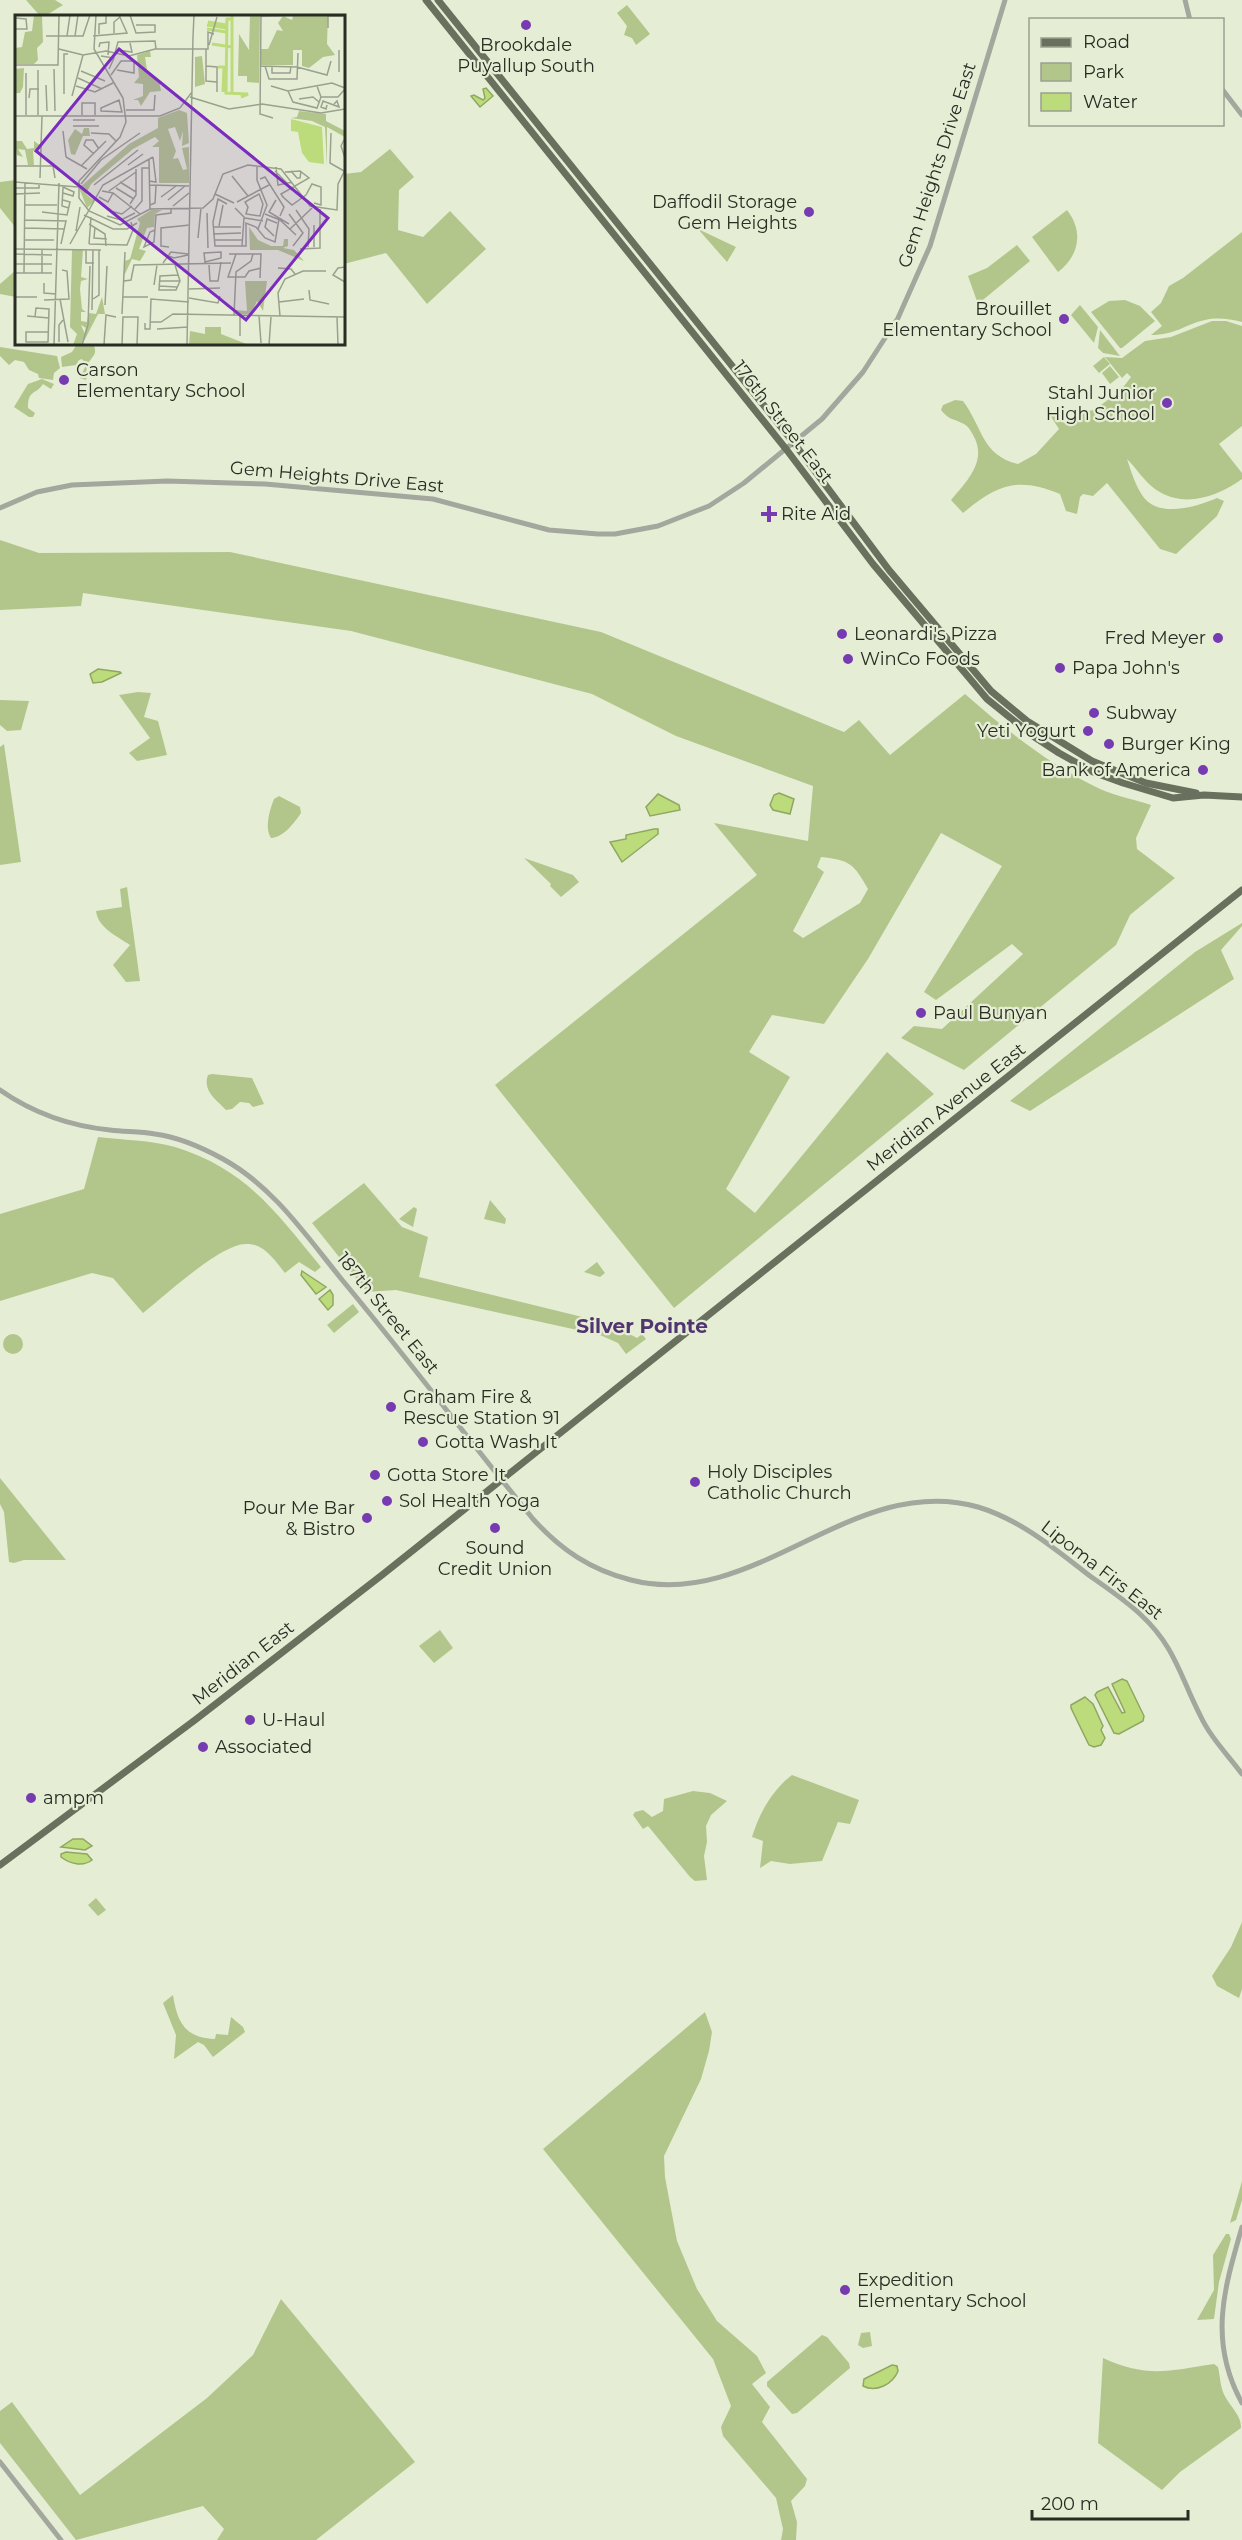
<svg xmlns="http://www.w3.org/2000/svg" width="1242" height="2540" viewBox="0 0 1242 2540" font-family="Montserrat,sans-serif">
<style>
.green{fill:#b2c68c;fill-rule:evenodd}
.water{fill:#bcdc7b;stroke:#90a761;stroke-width:1.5}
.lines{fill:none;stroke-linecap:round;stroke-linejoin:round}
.tertiary{stroke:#a3a79d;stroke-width:5}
.primary{stroke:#69705d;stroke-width:7}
.poi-dot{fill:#773bb1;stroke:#e5eed5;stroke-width:2}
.labels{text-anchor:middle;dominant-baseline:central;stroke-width:4.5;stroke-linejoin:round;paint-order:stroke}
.poi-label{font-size:18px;fill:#292c23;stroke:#e5eed5;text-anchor:start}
.street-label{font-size:18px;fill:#292c23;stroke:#e5eed5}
.neighbourhood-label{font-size:20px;font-weight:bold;fill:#513570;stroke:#e5eed5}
.inset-river{fill:none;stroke:#bcdc7b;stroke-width:3}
.inset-road{fill:none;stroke:#9aa08e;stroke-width:1.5}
.view{fill:#7b2cbf;fill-opacity:0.15;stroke:#7b2cbf;stroke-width:3}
.inset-edge{fill:none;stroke:#292c23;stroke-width:3}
</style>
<rect width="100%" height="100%" fill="#e5eed5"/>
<g class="green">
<path d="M26 0H55L63 5 45 16H40Z"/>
<path d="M627 5 650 34 636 45 632 38 624 35 627 26 617 13Z"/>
<path d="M390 149 414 177 399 190 398 230 423 237 450 211 486 249 427 304 386 253 344 264V174L361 172Z"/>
<path d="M16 180V228L0 208V182Z"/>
<path d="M1067 210C1084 232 1079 256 1058 272L1032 237Z"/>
<path d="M698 229 736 247 727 262Z"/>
<path d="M1242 232V322C1229 319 1218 317 1205 320 1183 325 1176 335 1151 335L1162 326 1151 312 1161 303 1169 286 1183 278Z"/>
<path d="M1017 245 1030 261 978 304 968 276 987 268Z"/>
<path d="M16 270V297L0 294V284Z"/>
<path d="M1125 300 1140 306 1155 321 1122 348H1120L1091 312 1109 301Z"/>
<path d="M1080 305 1098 327 1094 343 1071 315Z"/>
<path d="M1212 321H1226L1242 326V426L1219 444 1242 473V479C1217 497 1183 509 1155 489 1144 481 1136 468 1127 459 1131 471 1135 484 1142 495 1157 519 1196 507 1217 498L1224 501 1217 516 1176 554 1160 549 1107 483 1093 496 1083 494 1080 497 1077 514 1066 511 1060 494C1017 476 997 485 963 513L951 500C967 481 988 460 973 435 971 431 968 426 964 424 953 418 950 421 941 410L943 405 955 400 963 401C982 426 982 456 1018 464L1036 454 1059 429 1048 412 1056 413 1064 423 1088 411 1100 409 1101 405 1121 390 1131 377 1127 373 1122 378 1105 357 1122 358 1145 341 1171 337Z"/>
<path d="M1100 330 1120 356 1103 353 1098 348Z"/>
<path d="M77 344H93C99 355 91 356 87 366 86 371 87 377 86 380L80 378 86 365 82 359 79 360 76 365 62 367 61 357 72 352Z"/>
<path d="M0 347 57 356 60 368 54 373 53 380 39 378 38 374 29 370 24 362 15 360 9 365 0 356Z"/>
<path d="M1104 357 1110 364 1099 373 1093 366Z"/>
<path d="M1110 366 1119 377 1110 384 1102 373Z"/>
<path d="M42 379 54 384 51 389 43 384C35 396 28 389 28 408L35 413 33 417H29L14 407 28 384Z"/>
<path d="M0 540 39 553 230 552 601 632 839 730 844 732 859 720 890 755 965 694C1005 729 1046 762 1094 786 1111 795 1133 799 1151 805L1136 838 1137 849 1175 878 1130 915 1116 945 964 1070 901 1038 914 1026 942 1029 1023 954 1012 944 936 1000 924 992 1002 866 941 833 868 959 824 1024 772 1015 749 1052 790 1077 726 1189 755 1213 887 1052 934 1094 674 1308 495 1085 757 875 714 823 808 841 813 786 676 736 592 694 351 631 83 593 81 606 0 610ZM821 857C850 860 854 864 868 889L860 903 803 938 793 931 824 872 817 867Z"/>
<path d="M138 692 151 693 144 717 158 721 167 755 137 761 129 753 150 738 119 695Z"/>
<path d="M0 700 29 701 21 730 7 731 0 725Z"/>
<path d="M4 744 21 862 0 865V747Z"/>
<path d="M279 796 300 807 301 813C294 823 284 837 271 838 264 828 270 809 274 799Z"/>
<path d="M524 858 573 875 579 882 561 897 550 886 551 884Z"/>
<path d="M127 887 140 981 126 982 113 965 130 945C117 936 98 928 96 911L122 907 120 889Z"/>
<path d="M1242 923V926L1221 950 1234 979 1030 1111 1010 1101 1195 952Z"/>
<path d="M212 1074 252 1078 264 1104 253 1107 249 1103 240 1102 232 1109 226 1110C217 1100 202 1091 208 1075Z"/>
<path d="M98 1137C122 1140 151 1140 175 1147 246 1169 276 1212 321 1267L315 1272 299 1262 285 1273C275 1261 264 1243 246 1244 220 1244 165 1296 143 1313L113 1278 92 1273 0 1301V1214L84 1189Z"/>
<path d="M364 1183 402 1227 428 1237 419 1277 611 1324 637 1338 642 1334 646 1339 626 1354 618 1343 600 1335 396 1290 367 1292 312 1223Z"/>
<path d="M490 1200 506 1219 505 1224 484 1219Z"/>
<path d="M414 1207 417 1209 413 1227 399 1219Z"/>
<path d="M597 1262 605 1273 600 1277 584 1272Z"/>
<path d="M353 1304 359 1312 334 1333 327 1325Z"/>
<circle cx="13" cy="1344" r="10"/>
<path d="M0 1478 66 1560H24L14 1563 9 1562 4 1512 0 1504Z"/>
<path d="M440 1630 453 1648 434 1663 419 1646Z"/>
<path d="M792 1775 859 1800 850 1824 838 1822 822 1861 790 1864 771 1861 760 1868 763 1841 752 1837C759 1814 772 1790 792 1775Z"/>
<path d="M693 1791 710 1793 727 1801 711 1815 706 1826 707 1842 704 1856 707 1880 695 1881 690 1877 648 1826 643 1829 633 1815 635 1812 643 1810 652 1817 663 1811 664 1799Z"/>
<path d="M96 1898 106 1910 98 1916 88 1905Z"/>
<path d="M1242 1922V1989L1239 1998 1217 1986 1212 1976 1231 1947Z"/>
<path d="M173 1995C177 2022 185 2038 215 2039L216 2034 228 2035 231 2017 243 2027 245 2032 213 2057 204 2045 198 2042 174 2059 176 2035 163 2003Z"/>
<path d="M705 2012 712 2032 709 2051 701 2079 664 2156 665 2177 677 2241 697 2289 717 2321 757 2356 766 2373 752 2384 770 2407 762 2422 807 2479 805 2486 791 2501 797 2522 796 2540H781L783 2529 776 2498 723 2436 721 2427 731 2406 713 2359 543 2149Z"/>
<path d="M1242 2181V2200L1236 2220 1230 2223Z"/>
<path d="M1226 2234H1229L1231 2239 1219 2282 1214 2319 1197 2320 1214 2290 1213 2255Z"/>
<path d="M281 2299 415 2462 316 2540H217L224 2529 203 2506 76 2540 0 2443V2411L12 2402 80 2495 207 2398 253 2355Z"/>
<path d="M870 2332 872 2346 863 2348 858 2345 861 2333Z"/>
<path d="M822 2335 827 2337 849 2363 850 2368 797 2413 792 2414 767 2386V2382Z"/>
<path d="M1103 2358C1147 2378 1168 2371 1214 2364L1218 2367C1220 2375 1220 2384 1223 2392 1228 2405 1242 2415 1241 2428L1180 2472 1162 2490 1098 2443Z"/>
</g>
<g class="water">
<path d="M486 88 493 96 480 107 471 96 474 95 483 100 485 98 483 89Z"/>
<path d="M98 669 120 672 121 673 102 682 93 683 90 674Z"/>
<path d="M779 793 794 799 790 814 773 810 770 805 774 795Z"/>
<path d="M658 794 679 805 680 810 650 816 646 807Z"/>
<path d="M654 829H658V834L622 862 610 842 626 839V835Z"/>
<path d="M302 1271 326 1287 316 1294 301 1275Z"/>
<path d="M330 1290 333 1295V1305L328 1310 319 1299Z"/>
<path d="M1122 1679 1127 1681 1144 1716 1143 1721 1119 1734 1114 1733 1095 1695 1097 1692 1108 1687 1122 1713 1125 1712 1112 1684Z"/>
<path d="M1085 1697 1093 1704 1103 1726 1101 1730 1105 1738 1101 1745 1094 1747 1089 1745 1071 1708V1705Z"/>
<path d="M73 1839H83L92 1846 85 1850 61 1847Z"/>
<path d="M66 1852 87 1854 92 1860C83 1867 70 1864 61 1857V1854Z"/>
<path d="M892 2365 897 2366 898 2371C893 2384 876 2393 863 2386L864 2379Z"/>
</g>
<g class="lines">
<g class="tertiary">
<path d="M1185 0 1190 20"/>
<path d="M1222 89 1242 115"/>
<path d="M0 508 37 492 72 485 167 481 265 484 433 499 549 530 598 534H615L658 526 709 506 744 483 822 419 863 372 898 318 930 246 1005 0"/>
<path d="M0 1090C33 1113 70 1126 110 1130 125 1132 140 1131 155 1134 178 1137 203 1148 223 1159 274 1187 307 1237 343 1281 408 1359 469 1440 533 1519 561 1550 591 1570 631 1580 755 1612 853 1471 978 1507 1021 1520 1055 1549 1090 1576 1107 1588 1125 1600 1140 1614 1175 1646 1180 1676 1200 1715 1210 1737 1228 1755 1242 1774"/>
<path d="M1242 2227C1224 2289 1208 2341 1242 2403"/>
<path d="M0 2462 61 2540"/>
</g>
<g class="primary">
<path d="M426 0 786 449 873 564 987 699 1033 736 1059 753 1093 772 1123 783 1173 798 1204 795 1242 797"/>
<path d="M438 0 794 443 889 570 991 691 1027 721 1092 761 1146 783 1196 793"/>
<path d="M0 1865 195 1720 382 1575 1242 890"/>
</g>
</g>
<g class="poi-dot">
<circle cx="526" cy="25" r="6"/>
<circle cx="809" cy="212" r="6"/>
<circle cx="1064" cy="319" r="6"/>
<circle cx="64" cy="380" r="6"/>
<circle cx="1167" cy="403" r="6"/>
<path d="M766 505h6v6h6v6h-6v6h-6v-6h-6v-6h6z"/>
<circle cx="842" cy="634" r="6"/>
<circle cx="1218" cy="638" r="6"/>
<circle cx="848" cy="659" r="6"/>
<circle cx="1060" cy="668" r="6"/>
<circle cx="1094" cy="713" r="6"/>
<circle cx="1088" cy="731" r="6"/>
<circle cx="1109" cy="744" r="6"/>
<circle cx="1203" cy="770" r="6"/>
<circle cx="921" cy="1013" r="6"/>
<circle cx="391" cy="1407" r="6"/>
<circle cx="423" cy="1442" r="6"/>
<circle cx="375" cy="1475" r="6"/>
<circle cx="695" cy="1482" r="6"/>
<circle cx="387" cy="1501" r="6"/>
<circle cx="367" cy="1518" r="6"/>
<circle cx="495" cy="1528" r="6"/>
<circle cx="250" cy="1720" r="6"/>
<circle cx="203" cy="1747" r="6"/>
<circle cx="31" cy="1798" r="6"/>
<circle cx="845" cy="2290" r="6"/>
</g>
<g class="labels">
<g class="poi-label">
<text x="526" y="45" text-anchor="middle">Brookdale<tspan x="526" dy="21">Puyallup South</tspan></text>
<text x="797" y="202" text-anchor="end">Daffodil Storage<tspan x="797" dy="21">Gem Heights</tspan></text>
<text x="1052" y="309" text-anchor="end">Brouillet<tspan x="1052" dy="21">Elementary School</tspan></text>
<text x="76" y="370">Carson<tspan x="76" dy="21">Elementary School</tspan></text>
<text x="1155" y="393" text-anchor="end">Stahl Junior<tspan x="1155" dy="21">High School</tspan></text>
<text x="781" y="514">Rite Aid</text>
<text x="854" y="634">Leonardi's Pizza</text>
<text x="1206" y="638" text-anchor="end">Fred Meyer</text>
<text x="860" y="659">WinCo Foods</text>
<text x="1072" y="668">Papa John's</text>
<text x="1106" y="713">Subway</text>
<text x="1076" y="731" text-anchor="end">Yeti Yogurt</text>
<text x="1121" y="744">Burger King</text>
<text x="1191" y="770" text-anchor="end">Bank of America</text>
<text x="933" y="1013">Paul Bunyan</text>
<text x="403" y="1397">Graham Fire &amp;<tspan x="403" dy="21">Rescue Station 91</tspan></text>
<text x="435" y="1442">Gotta Wash It</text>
<text x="707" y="1472">Holy Disciples<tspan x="707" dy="21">Catholic Church</tspan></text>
<text x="387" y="1475">Gotta Store It</text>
<text x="399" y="1501">Sol Health Yoga</text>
<text x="355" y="1508" text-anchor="end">Pour Me Bar<tspan x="355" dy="21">&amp; Bistro</tspan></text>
<text x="495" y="1548" text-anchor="middle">Sound<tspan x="495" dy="21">Credit Union</tspan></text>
<text x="262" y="1720">U-Haul</text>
<text x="215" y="1747">Associated</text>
<text x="43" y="1798">ampm</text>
<text x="857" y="2280">Expedition<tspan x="857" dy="21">Elementary School</tspan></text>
</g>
<g class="street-label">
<text transform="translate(937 165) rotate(-72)">Gem Heights Drive East</text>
<text transform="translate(783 422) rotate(52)">176th Street East</text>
<text transform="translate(337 477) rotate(5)">Gem Heights Drive East</text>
<text transform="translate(946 1107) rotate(-38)">Meridian Avenue East</text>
<text transform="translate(388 1313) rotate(51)">187th Street East</text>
<text transform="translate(1102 1570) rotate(38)">Lipoma Firs East</text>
<text transform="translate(243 1663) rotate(-38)">Meridian East</text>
</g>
<g class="neighbourhood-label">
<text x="642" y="1326">Silver Pointe</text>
</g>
</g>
<g transform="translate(15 15)">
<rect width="330" height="330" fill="#e5eed5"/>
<path d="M19 0H27L28 27 22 33 23 45 19 49H0V33L7 32 10 17 17 16ZM235 0H245L244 68 232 67V61H223L224 19 234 35ZM313 0 312 29 320 40 308 42 294 53 287 51V35H278V50H246V34H253L262 15 268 16 263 8 268 1 277 5 278 1ZM135 36 136 42H130L132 55 144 65 146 76 135 77 126 91 123 85H118L128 81V69L119 68 124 62 122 40ZM187 41 190 69 180 72V42ZM9 53 8 72 5 78H0V54ZM164 95 172 98 174 128 167 131 168 116 165 126 160 112 153 114 161 136 158 144 163 143 168 155 172 154 167 133 174 132V168H144V132H137L144 126 140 122 118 134 76 169 71 179 77 184 83 183 72 193 64 173 114 129 143 113V103ZM284 96 311 99V106L330 116V122L312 112V151L310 112 297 106 276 103 282 102ZM69 113H74L75 121H68L60 140 56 139 53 125 60 114 67 119ZM0 126H7L12 134 19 133V126L26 131 18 136 19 150H13L10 135 3 134 8 142 2 140ZM136 195H147L140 199 139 212 132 213 124 234 131 236 125 246 117 244 109 261 110 246 115 244 125 208 122 204ZM234 212 243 225 256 231H268L269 224H273V231L268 233 279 235 289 246 263 235H235ZM57 235H68L66 262 73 264 66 266 65 274 67 294 71 297H66V306L72 307 71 313 66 310 70 319 66 330H58L62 319 55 312ZM230 266H252L248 296 242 286 236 299H220V295L232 296ZM87 282 90 299H83L67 330 74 298 81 299ZM190 312H206V319L234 330H174L175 316 190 319Z" fill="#b2c68c"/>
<path d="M276 104 307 112 309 149 294 147 287 138 283 117 276 116Z" fill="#bcdc7b"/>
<path class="inset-river" d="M217 4H212L211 78 233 79 226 82M193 7 211 10M192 10 211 13M192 14 211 17M197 29 217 32M203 52H209L208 77M217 78V0"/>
<path class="inset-road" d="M81 0 79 34 108 83 111 107 105 122 64 166V183L74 196 105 210 135 194 188 193 198 184 208 159 233 150 266 154 295 191 322 195 323 169 330 155M115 0 121 18 140 17V10H121M246 0 245 99 258 103M246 1 296 0M0 3 11 4 12 14H0M313 13V1H330M99 18V7L105 2M84 19V9L91 8V0M31 21H68L75 0M52 21 55 0M60 21 63 0M78 21 112 18 104 0M178 22 179 0M194 30 202 2M84 32 85 28 94 27 93 40M44 34 68 40 91 36 114 41 140 34H193V17L199 19M191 34V66L202 67M102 35 117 37 115 28M324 35V57M100 38 103 27 140 26 141 34M86 41 99 43 94 54M0 50H43L44 0M191 51 202 52V77M245 51 282 52 312 60 316 46M250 51 254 64H282L283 38M257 51V58H275L276 51M39 54 40 96M66 56 90 66M96 60 106 46H119V58L102 55M63 63 87 74M31 70 32 96M61 71 80 77 98 68M256 71 273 76 317 68 330 73M273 76 278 87 302 93 306 82 302 71M49 79V39H53M57 81 68 40M175 82 214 94 247 89 306 98 330 94M306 82H323L330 74M14 83 15 74H24M284 84 298 82 304 87M104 85 107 97 86 96V93ZM312 90 311 94 306 92 308 86 324 92 322 86 319 89M111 95H139L140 80M11 100V58M23 100V55M67 100V88H80V100M0 101H145L165 93 177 77M58 105H80M58 111H84M48 116 51 142M76 118 94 119 101 126M316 118 315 148 329 156M329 125 326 131 330 143M79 139 69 130 71 125H78L84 134M51 142 72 154M134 145 135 194M67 150 91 126M113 150 128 139M0 151H38L40 163M242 152V165L252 190 243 214M261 152 263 170 277 167M260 156 273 169M276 156 282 163H285L286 156M270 157 285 156 294 163 266 179 268 182 277 190 291 180M217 161 233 181M25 163 27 101M245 164 250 162 269 192 265 201M134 166 141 167 138 142M0 167 63 172M105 167 121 177M66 169 86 145 125 118M79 170 123 135M134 170 174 171M0 173H24V169M101 173 119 184M87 176 98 178 125 199M94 176 121 157M48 178 58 181 59 177 48 172V173L47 191 54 193M0 179 25 178M200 179 219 188M244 179 248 189 245 201 231 199 233 192 230 187ZM291 180 297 169 306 172V190L299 188M84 182 93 187 98 178M146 182 161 171M153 185 170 171M261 185 254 197 274 209M222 187 254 170M115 189 121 180V154M212 189 203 184 198 207 200 231H231V208L241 212 250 223 260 227 264 204M10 190H42M135 190 140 188 141 171M158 191 174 178M220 193 230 203 248 206M120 194 127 186V153H134M281 195 294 214 293 232M95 196 107 199 117 191M27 197 52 200 55 187 48 185M192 198 193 233M250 199 265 205 281 220M274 199 288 218 278 231M69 200 98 214H112L122 208M92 201 106 205 120 198M10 205 51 206 46 229M74 209 90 219 91 231M204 211 208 190M80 212 79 223 92 224M198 212H226M10 213 49 214M275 214 297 193M140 215 135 217 129 232 139 227 141 200 156 198V193M61 216 65 192M198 219 226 218M259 221 250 212 252 204 262 208M183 223 186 193M10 225H39M200 225H227M55 229 88 170 138 142M74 229 112 230 118 215 116 207M74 229 76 202M227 231 229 203M154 232 146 231V213L175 210M299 232V210M0 234 86 235M71 234V248H79M285 234 305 233V194M206 237V243L190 247 189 238ZM0 239 37 240M214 239H246L245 263M221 239 213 262H230L234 256 246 253M151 240 159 243 173 240M148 248 156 237 173 239M0 249H37M160 250 165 266 161 275H144L145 261 163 260M194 250 195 266H203L206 247M330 252 323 253 318 260 330 267M263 253 276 254 280 259M0 258H37M9 258 10 167M27 258V234M109 266 116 265 119 250 216 248M144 266H165M29 268V278L41 279M139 270 142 250M144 271 162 272M174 274 205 273M294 275 295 285 314 289M0 282H22M108 282H133M174 283 203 288 205 281M45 284 53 327M78 284 84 280V235M29 285 54 284 52 256 47 255M264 287 289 284M90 290 92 251M77 295 78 235M107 299 110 237M219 300 221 257 236 246 238 239M12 301 34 303M244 301 246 328M265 301 263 278 270 264 288 256H311M20 302 21 293 34 294 33 327H11V317H34M322 302 323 330M135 307H146L158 299 330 302M130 308V314H135L136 284 174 287M142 314 173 312M225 321V300M44 327V310L48 305M39 330 44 168M67 330 73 310 75 251M89 330 91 300 101 302M107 330 108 302H123L122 330M172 330 178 21M254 330 256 302"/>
<path class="view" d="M104 34 313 203 231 305 21 136Z"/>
<rect width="330" height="330" class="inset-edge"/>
</g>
<rect x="1029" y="18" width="195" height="108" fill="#e5eed5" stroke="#9aa08e" stroke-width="1.5"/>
<rect x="1041" y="38" width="30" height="9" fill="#69705d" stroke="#9aa08e" stroke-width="1.5"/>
<text x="1083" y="48" font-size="18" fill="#292c23">Road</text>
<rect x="1041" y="63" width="30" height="18" fill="#b2c68c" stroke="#9aa08e" stroke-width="1.5"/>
<text x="1083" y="78" font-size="18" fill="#292c23">Park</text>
<rect x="1041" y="93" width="30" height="18" fill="#bcdc7b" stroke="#9aa08e" stroke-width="1.5"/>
<text x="1083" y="108" font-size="18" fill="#292c23">Water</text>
<path d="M1032 2510v9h156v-9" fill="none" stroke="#292c23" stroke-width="3"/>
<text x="1041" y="2510" font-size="18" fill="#292c23" stroke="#e5eed5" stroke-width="4.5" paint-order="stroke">200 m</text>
</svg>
